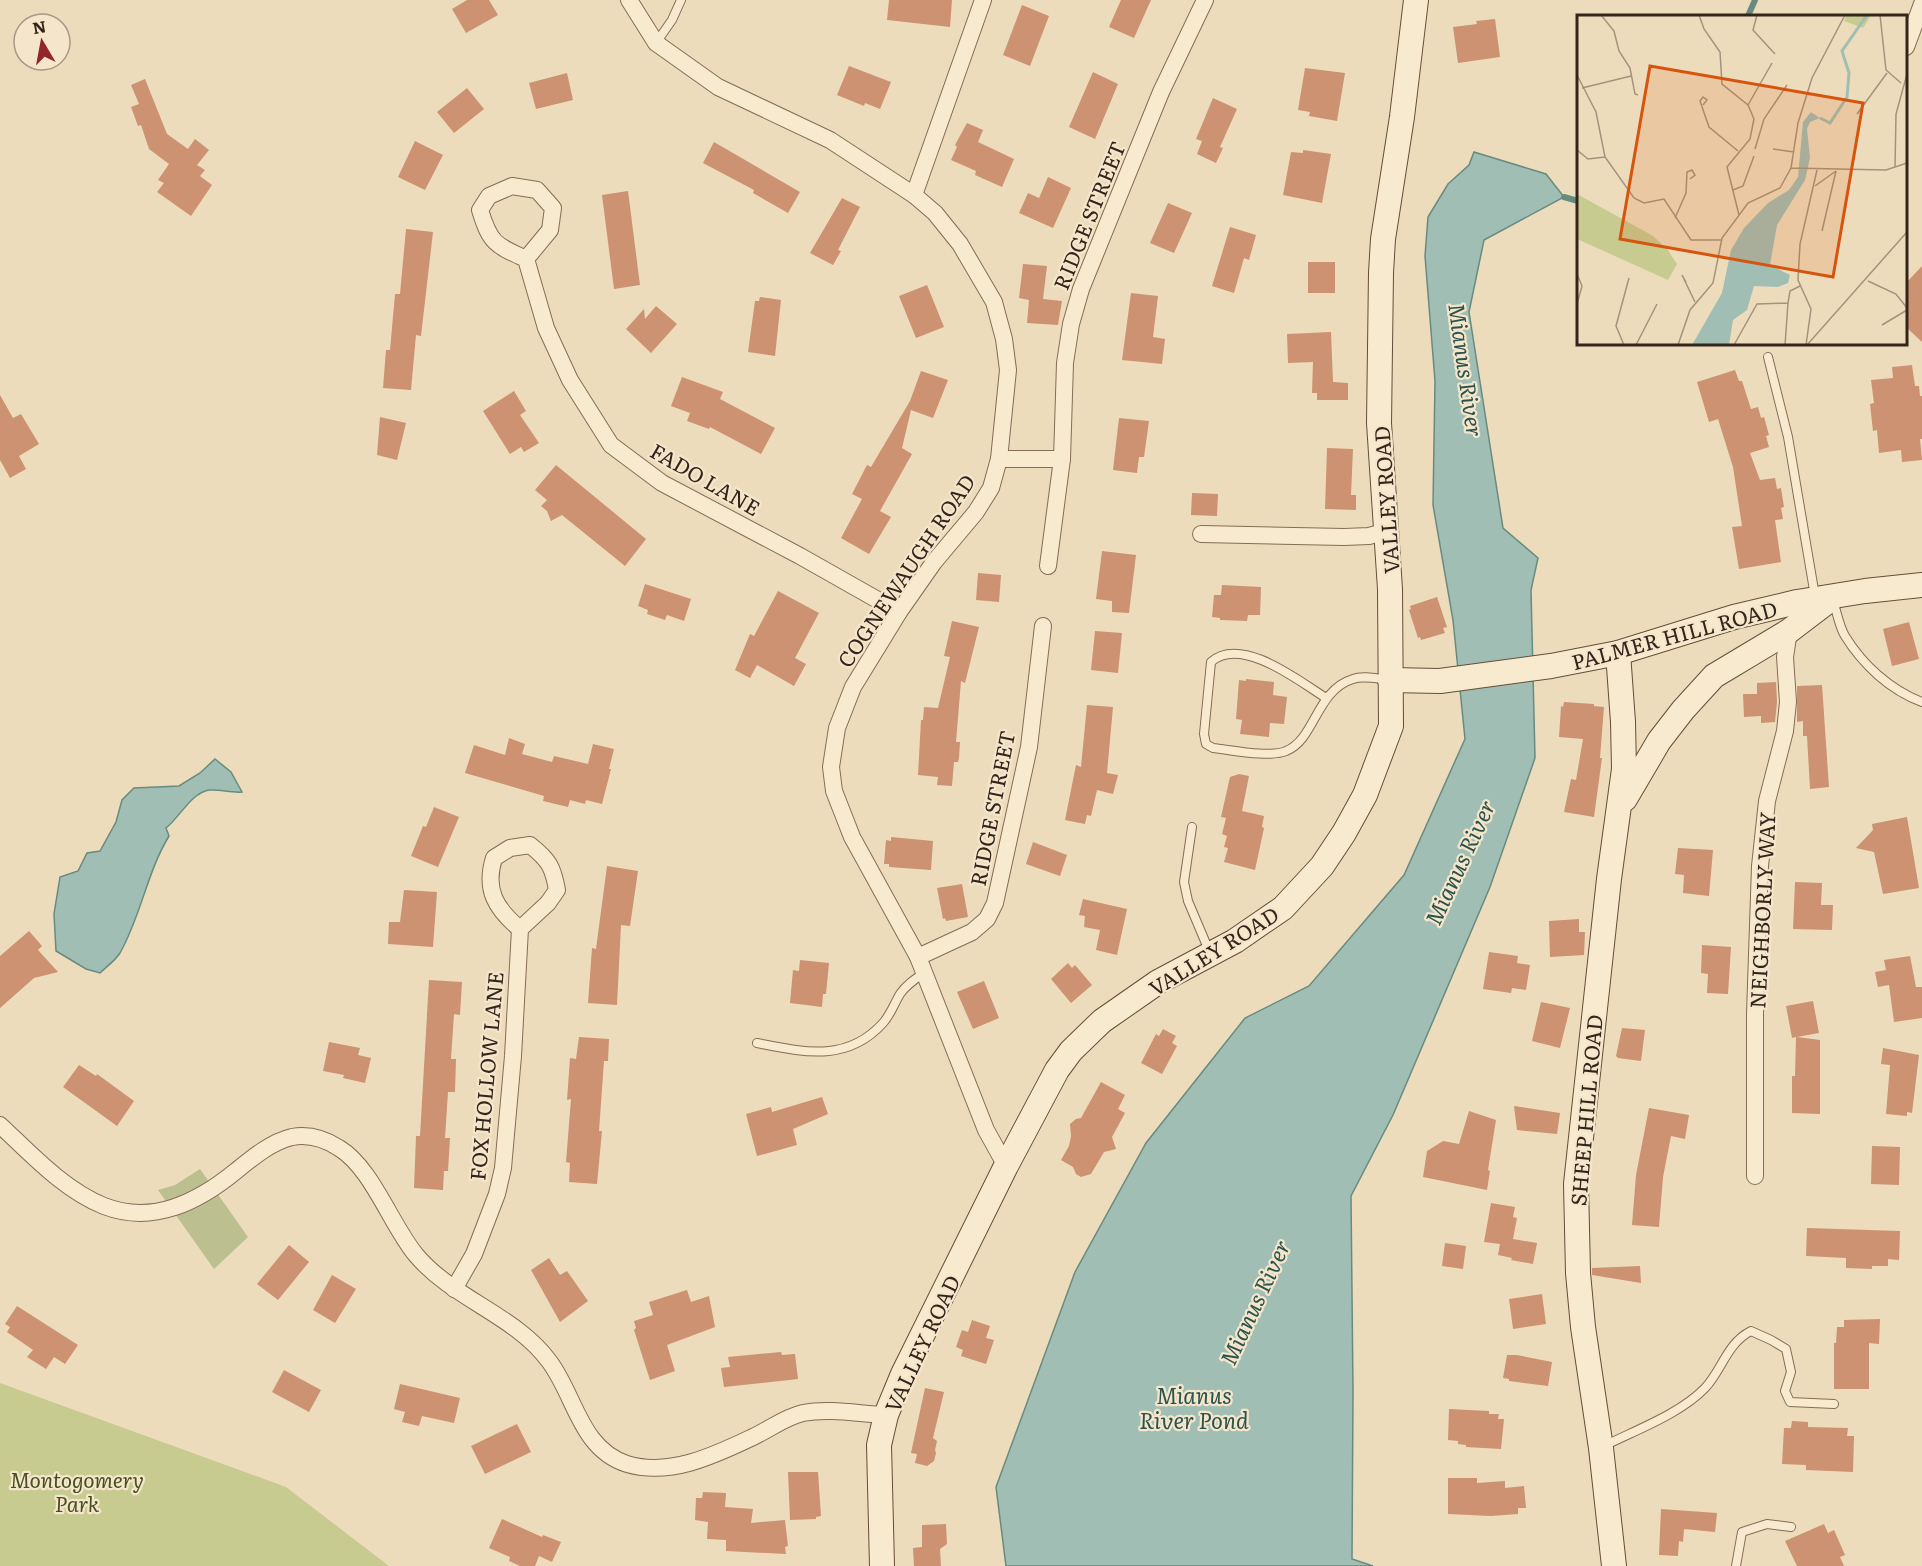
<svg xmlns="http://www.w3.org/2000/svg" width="1922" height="1566" viewBox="0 0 1922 1566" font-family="Literata,serif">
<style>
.green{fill:#c7cb90}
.cemetery{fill:#bcbf90}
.water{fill:#a0beb3;stroke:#688b80;stroke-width:1.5}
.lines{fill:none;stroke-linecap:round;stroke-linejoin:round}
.stream{stroke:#688b80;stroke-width:6}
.building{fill:#cc9271}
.lane-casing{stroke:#846c56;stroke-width:10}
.street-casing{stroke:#846c56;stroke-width:18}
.secondary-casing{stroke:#664d39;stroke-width:26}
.lane{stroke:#f8eace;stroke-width:8}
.street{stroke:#f8eace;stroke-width:16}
.secondary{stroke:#f8eace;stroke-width:24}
.labels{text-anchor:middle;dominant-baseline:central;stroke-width:4.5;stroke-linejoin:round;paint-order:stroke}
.street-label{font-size:21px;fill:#33251b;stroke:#f5e6cb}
.park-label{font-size:21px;font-style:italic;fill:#475021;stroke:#f5e6cb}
.water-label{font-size:22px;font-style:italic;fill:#2a534e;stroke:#f5e6cb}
.inset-river{fill:none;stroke:#a0beb3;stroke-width:3}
.inset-road{fill:none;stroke:#a3937c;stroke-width:1.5}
.view{fill:#d6540e;fill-opacity:0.15;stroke:#d6540e;stroke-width:3}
.inset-edge{fill:none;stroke:#33251b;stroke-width:3}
</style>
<rect width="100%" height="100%" fill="#eddcbc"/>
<path class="green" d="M0 1383 286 1487 389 1566H0Z"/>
<path class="cemetery" d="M200 1169 248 1237 214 1269 158 1190 175 1185Z"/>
<g class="water">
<path d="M1474 152 1546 174 1564 197 1484 240 1469 312 1503 528 1538 558 1531 590 1535 758 1490 887 1393 1115 1351 1196 1353 1391 1352 1559 1373 1566H1006L996 1487 1075 1272 1146 1143 1245 1018 1309 986 1404 875 1465 739 1453 620 1433 505 1435 381 1425 256 1428 217 1448 184 1469 165Z"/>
<path d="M215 759 231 772 242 792C231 793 219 789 209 790 191 793 180 817 166 828L169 836C147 872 141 916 120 953 115 961 106 967 100 973L86 969 56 951 54 914 60 877 78 871 87 853 100 851 116 822 122 800 134 788 179 786 200 773Z"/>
</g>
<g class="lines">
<g class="stream">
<path d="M1748 16 1755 0"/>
<path d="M1564 197 1578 201"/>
</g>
</g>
<g class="building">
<path d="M467 0H489L498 15 466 33 452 9Z"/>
<path d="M889 0H952L950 27 887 20Z"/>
<path d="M1121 0H1151L1134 38 1109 27Z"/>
<path d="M1022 5 1049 16 1030 66 1003 55Z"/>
<path d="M1495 19 1500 57 1458 63 1453 27 1477 24 1476 21Z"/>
<path d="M849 66 891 82 880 109 865 103 864 106 837 95Z"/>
<path d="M1305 68 1345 73 1337 121 1309 116 1310 112 1298 110Z"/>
<path d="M1093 72 1118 84 1095 139 1069 127Z"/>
<path d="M567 73 573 100 536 109 529 83Z"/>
<path d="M145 79 167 134 188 149 195 139 209 150 197 165 205 170 200 176 212 185 191 216 157 192 164 183 158 180 169 164 149 149 141 125 138 126 131 107 139 104 131 85Z"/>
<path d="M467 88 484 109 454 133 437 112Z"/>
<path d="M1213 98 1237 109 1220 147 1223 148 1216 163 1197 154 1202 141 1196 139Z"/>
<path d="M967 123 983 130 978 142 1014 159 1002 187 975 175 976 171 951 160 957 147 955 145Z"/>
<path d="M415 141 443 155 425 190 398 177Z"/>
<path d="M714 142 800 192 788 213 753 193 754 190 703 163Z"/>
<path d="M1303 150 1331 154 1322 203 1283 195 1291 152 1303 153Z"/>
<path d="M1048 177 1071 188 1053 228 1019 213 1028 193 1039 198Z"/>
<path d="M628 191 640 285 614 289 602 195Z"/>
<path d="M842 198 860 207 838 250 841 251 833 265 810 253Z"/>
<path d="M1168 203 1192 213 1174 253 1150 243Z"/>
<path d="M1230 227 1256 235 1249 260 1244 258 1234 293 1212 286Z"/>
<path d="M406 229 433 232 421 336 416 335 411 390 383 388 386 350H390L395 294H400Z"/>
<rect x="1308" y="262" width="27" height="31"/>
<path d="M1023 264 1047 266 1043 299 1062 301 1058 325 1027 323 1029 300 1019 298Z"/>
<path d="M1922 266V342L1905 326V284Z"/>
<path d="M927 285 944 327 916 338 899 296Z"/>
<path d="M1131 293 1158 296 1153 337 1165 339 1162 364 1122 360Z"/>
<path d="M760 297 781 300 775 356 748 352 755 301H759Z"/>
<path d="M656 306 677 324 651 353 626 329 644 309 645 319Z"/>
<path d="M1331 332 1333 382 1348 383V400H1317V393H1312L1313 362 1288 363 1287 334Z"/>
<path d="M1912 365 1915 386H1919L1920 396H1922V439H1920L1922 460 1902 462 1901 450 1879 453 1877 430 1873 431 1870 404 1874 403 1871 380 1893 378 1892 367Z"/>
<path d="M1735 370 1739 381H1742L1751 409 1758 407 1761 418 1764 417 1769 435 1766 436 1769 447 1750 453 1760 480 1775 478 1777 489 1781 488 1784 507 1781 508 1783 519 1775 520 1781 562 1739 569 1732 527 1742 526 1733 467 1718 419 1709 422 1697 382Z"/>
<path d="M921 371 948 380 933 418 911 410 902 448 912 454 880 511 891 517 869 554 841 538 862 499 852 494 867 465 871 467 910 401Z"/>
<path d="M682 377 723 392 720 399 775 428 761 454 710 427 709 429 687 421 690 413 671 406Z"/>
<path d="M514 391 526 411 520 415 539 443 524 452 521 447 510 454 483 411Z"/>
<path d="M0 395 13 418 21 414 39 444 19 456 26 469 10 478 0 460Z"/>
<path d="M380 417 406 423 397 460 377 455Z"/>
<path d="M1119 418 1149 421 1144 457H1139L1137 473 1113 470Z"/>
<path d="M1327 448 1353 449 1351 495H1356V510L1325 509Z"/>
<path d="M556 465 646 539 625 566 562 515 551 521 547 511 541 506 547 500 535 490Z"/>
<path d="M1192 493 1218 494 1217 516 1191 515Z"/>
<path d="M1102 551 1136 555 1129 613 1112 612V601L1096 599Z"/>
<path d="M978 573 1001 575 999 602 976 600Z"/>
<path d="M645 584 691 599 684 621 667 615 665 620 647 614 648 610 638 606Z"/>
<path d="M1222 585 1261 587 1260 615H1248L1247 621 1220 620V618L1212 617 1214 595H1221Z"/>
<path d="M778 591 819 613 795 658 806 664 794 686 757 665 750 678 735 670 750 634 754 636Z"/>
<path d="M1437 597 1447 627 1443 628 1445 633 1421 640 1420 637 1418 638 1409 610 1411 609 1410 606Z"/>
<path d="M952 621 979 627 965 683 961 681 956 742H960L959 758 958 762H954L952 786 937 785 938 777 918 775 921 720H923L924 707 938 708 950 657 944 656Z"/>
<path d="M1909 622 1919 659 1892 666 1883 629Z"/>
<path d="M1095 631 1122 633 1118 673 1091 670Z"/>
<path d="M1246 679 1274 682 1273 695 1287 697 1284 724 1270 723 1269 737 1240 734 1242 720 1236 719 1239 680 1246 681Z"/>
<path d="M1776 682 1777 702 1775 722 1761 723V716L1744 717 1743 694H1757V683Z"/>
<path d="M1822 685 1829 787 1810 789 1807 736H1803V721L1797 722V686Z"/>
<path d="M1564 702 1594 704V706L1604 707 1600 758H1602L1594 817 1564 812 1571 779 1576 780 1583 739 1559 737 1561 706 1563 707Z"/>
<path d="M1087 705 1113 707 1107 773 1118 775 1113 794 1097 790 1091 816 1087 815 1085 824 1065 820 1076 765 1081 767Z"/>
<path d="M509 738 525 744 522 754 552 762 554 756 588 764 593 744 614 749 609 769H611L602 804 586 800 585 804 570 800 568 807 543 801 544 796 465 773 474 745 505 755Z"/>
<path d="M1239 774 1249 776 1242 811 1264 816 1262 827 1264 828 1255 870 1224 862 1228 848 1224 847 1227 836 1222 834 1226 818 1221 817 1230 777Z"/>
<path d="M434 807 459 817 438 867 411 856 423 826 426 827Z"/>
<path d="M1907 817 1919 888 1883 894 1874 852 1856 848 1873 830 1872 824Z"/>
<path d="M891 837 933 841 931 870 889 867V864H884L886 840 891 841Z"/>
<path d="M1033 842 1067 855 1060 876 1026 864Z"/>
<path d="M1678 848 1713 850 1709 896 1683 893 1684 875 1675 874Z"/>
<path d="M607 866 638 871 630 926 621 925 617 1005 588 1003 592 948 596 949Z"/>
<path d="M1795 882 1822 883 1821 905H1833L1832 930 1793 929Z"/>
<path d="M962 884 968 917 946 921 945 918 943 919 937 888Z"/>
<path d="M404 890 437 892 433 947 388 944 389 922H400Z"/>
<path d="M1083 899 1127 909 1117 955 1096 950 1100 930 1084 927 1085 916 1079 915Z"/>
<path d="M1579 919V932H1585L1584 955 1550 957 1549 921Z"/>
<path d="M29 931 42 946 38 950 58 972 34 978 0 1008V956Z"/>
<path d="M1702 945 1731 947 1728 994 1707 993 1708 974 1701 973Z"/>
<path d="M1489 952 1518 956 1517 963 1530 965 1526 990 1512 988 1511 993 1483 989Z"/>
<path d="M1910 956 1916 987H1922V1018L1894 1022 1889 985 1878 987 1875 972 1886 970 1884 960Z"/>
<path d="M800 960 829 963 826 994H823L822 1007 790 1003 793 970 799 971Z"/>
<path d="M1068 963 1072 968 1075 965 1092 985 1071 1003 1051 979Z"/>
<path d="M429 980 462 982 460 1015 454 1014 451 1059H456L455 1092H448L445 1138H450L448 1171H444L443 1190 414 1188 416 1136H420Z"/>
<path d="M984 981 999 1018 973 1029 957 992Z"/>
<path d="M1813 1001 1819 1033 1797 1037 1820 1040V1114L1792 1113V1076H1795L1796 1037 1792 1038 1786 1006Z"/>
<path d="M1541 1002 1570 1008 1560 1048 1532 1041Z"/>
<path d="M1622 1028 1645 1030 1641 1061 1618 1058 1616 1056Z"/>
<path d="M1163 1029 1176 1036 1172 1043 1177 1046 1162 1074 1141 1063 1156 1034 1159 1036Z"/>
<path d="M579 1037 609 1039 608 1061H604L599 1131H602L597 1184 569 1182 570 1163 566 1162 571 1099 567 1100 570 1058 576 1059Z"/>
<path d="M329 1042 360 1048 358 1055 371 1058 365 1083 343 1078 344 1075 323 1071Z"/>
<path d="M1883 1048 1919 1055 1912 1113 1907 1112V1116L1886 1114 1890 1065 1881 1064Z"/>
<path d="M79 1065 96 1076 97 1074 134 1101 117 1126 63 1087Z"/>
<path d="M1101 1082 1125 1095 1118 1109 1125 1113 1112 1137 1116 1149 1104 1152 1091 1174 1081 1177 1076 1174 1073 1167 1061 1160 1069 1146 1071 1136 1070 1124 1076 1119 1081 1118Z"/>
<path d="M822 1097 828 1114 793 1129 797 1145 757 1156 746 1114 771 1107 772 1112Z"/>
<path d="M1514 1106 1560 1113 1557 1134 1517 1130Z"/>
<path d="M1649 1108 1689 1115 1685 1139 1671 1136 1663 1177 1659 1227 1632 1225 1636 1175Z"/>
<path d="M1469 1111 1496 1120 1488 1170 1490 1171 1487 1190 1423 1177 1427 1151 1443 1141 1459 1144Z"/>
<path d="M1872 1146 1900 1147 1899 1185 1871 1184Z"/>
<path d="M1491 1203 1515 1207 1513 1217 1517 1218 1513 1239 1537 1243 1533 1264 1511 1260 1512 1258 1498 1255 1500 1244 1484 1242Z"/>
<path d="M1807 1228 1900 1231 1899 1260 1888 1259V1266H1872V1269L1846 1268V1258L1806 1256Z"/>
<path d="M1445 1243 1466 1246 1463 1269 1442 1266Z"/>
<path d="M289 1245 309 1262 278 1300 257 1284Z"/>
<path d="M549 1258 560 1275 567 1271 588 1301 560 1322 531 1270Z"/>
<path d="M1640 1266 1641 1283 1592 1275V1268Z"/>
<path d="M332 1275 356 1289 335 1323 313 1310Z"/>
<path d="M687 1290 691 1302 709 1296 715 1327 667 1345 675 1371 650 1380 634 1330 636 1328 634 1321 653 1315 649 1302Z"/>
<path d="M1542 1294 1546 1324 1513 1329 1509 1299Z"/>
<path d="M17 1306 78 1345 65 1364 54 1357 46 1369 27 1357 33 1350 7 1332 10 1327 5 1324Z"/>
<path d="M1880 1319 1879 1344 1869 1343V1389H1834V1343H1836L1837 1327H1844V1320Z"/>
<path d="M972 1320 990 1326 986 1338 994 1340 986 1364 961 1356 963 1350 956 1347 962 1330 968 1332Z"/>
<path d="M781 1352 782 1355 795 1354 798 1379 724 1387 721 1368 730 1367 728 1357Z"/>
<path d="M1507 1355H1517L1552 1362 1548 1386 1509 1381V1379L1503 1378Z"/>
<path d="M284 1370 321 1390 309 1412 272 1392Z"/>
<path d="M400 1384 460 1398 454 1423 422 1416 419 1426 402 1422 405 1412 394 1409Z"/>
<path d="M925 1388 944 1392 933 1438 937 1441 935 1450 936 1453 934 1461 927 1466 915 1463 917 1454 911 1453Z"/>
<path d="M1449 1409 1489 1411V1414H1499L1498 1419H1504L1501 1449 1466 1447V1445L1458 1444V1441L1448 1440Z"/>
<path d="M1792 1421 1808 1422V1427L1848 1428 1847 1436H1854L1853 1472 1806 1470V1465L1782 1464 1784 1428H1791Z"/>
<path d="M517 1424 531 1452 485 1474 471 1446Z"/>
<path d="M788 1472H818L821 1516 816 1517V1519L790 1520Z"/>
<path d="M1448 1478H1477V1483L1505 1481V1488L1524 1486 1526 1508H1518V1514L1491 1516 1448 1514Z"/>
<path d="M703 1492 726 1493 725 1507 753 1509 751 1523 785 1520 788 1546 785 1547 786 1554 726 1551V1540L707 1539 708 1522 695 1520 696 1498H702Z"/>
<path d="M1661 1509 1717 1513 1715 1532 1684 1529 1683 1542 1679 1541 1678 1556 1659 1555Z"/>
<path d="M502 1519 542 1537 543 1535 561 1542 552 1562 539 1556 535 1566H520L509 1561 510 1557 489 1548Z"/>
<path d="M946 1524 947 1544 940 1549 941 1566H914L913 1548 922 1547V1525Z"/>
<path d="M1824 1524 1828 1533 1834 1530 1845 1555 1840 1557 1844 1566H1797L1785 1541Z"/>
</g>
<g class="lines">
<defs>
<g id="lane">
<path d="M656 43 672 20 681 0"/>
<path d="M1768 357 1788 437 1815 596"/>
<path d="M1833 601C1837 612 1839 626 1845 636 1863 665 1890 690 1922 702"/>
<path d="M1326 698C1299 681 1241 635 1211 662L1204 734 1206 744 1213 748C1232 750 1269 758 1286 751 1315 740 1316 690 1353 679 1363 675 1379 679 1390 680"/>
<path d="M1192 827 1184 882 1188 901 1210 953"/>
<path d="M757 1043C803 1052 847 1063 883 1023 891 1014 894 1004 900 994 906 985 915 979 924 973"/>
<path d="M1604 1446C1636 1430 1680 1414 1705 1388 1722 1370 1727 1343 1751 1331L1771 1340 1786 1349 1791 1372 1785 1391 1790 1402 1834 1404"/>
<path d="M1736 1566 1742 1532 1767 1524 1791 1527"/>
</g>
<g id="street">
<path d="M629 0 656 43 718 87 830 140 914 195 935 213 960 244 994 302 1004 339 1008 370 999 459 991 488 976 512 934 562 899 612 853 687 837 728 831 767 834 791 852 837 918 957 986 1130 1006 1166"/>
<path d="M1906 47 1922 4"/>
<path d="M914 195 983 0"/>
<path d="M526 259 550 230 553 208 537 190 512 186 489 196 480 210C490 243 495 245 526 259L546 328 570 380 611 445 662 483 800 556 899 612"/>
<path d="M999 459H1062"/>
<path d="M1201 534 1344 537 1369 536 1387 531"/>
<path d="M1048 566 1062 459 1065 363 1071 324 1081 289 1161 92 1205 0"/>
<path d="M918 957 972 932 987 919 995 903 1029 747 1043 626"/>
<path d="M0 1125C31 1154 64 1190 104 1206 153 1225 198 1202 236 1171 252 1158 271 1142 292 1137 309 1134 325 1139 339 1148 372 1168 391 1225 416 1255 453 1299 515 1315 549 1361 575 1395 580 1449 627 1464 670 1477 715 1455 753 1437 770 1429 785 1417 803 1413 830 1408 859 1414 886 1415"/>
<path d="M1755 1176V1014L1760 866 1767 801 1785 731 1788 702 1785 657 1789 631"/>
<path d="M454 1289 474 1254 497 1194 503 1168 513 1056 520 929C496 909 484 890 494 858L510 848 530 845C549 860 553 867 557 890L548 903 520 929"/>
</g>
<g id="secondary">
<path d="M1390 680 1440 681 1551 666 1618 653 1734 617 1797 602 1865 591 1922 585"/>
<path d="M1625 799 1659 741 1683 710 1714 676 1789 631 1831 599"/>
<path d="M882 1566 879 1445 886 1415 903 1374 1006 1166 1057 1070 1071 1051 1102 1021 1158 982 1235 941 1283 908 1322 866 1344 833 1365 795 1391 726 1390 589 1379 423 1381 273 1383 239 1402 117 1416 0"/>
<path d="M1614 1566 1601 1448 1583 1327 1578 1273 1576 1184 1609 879 1624 769 1623 722 1618 653"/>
</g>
</defs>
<use href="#lane" class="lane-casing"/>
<use href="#street" class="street-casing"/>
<use href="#secondary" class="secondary-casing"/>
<use href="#lane" class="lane"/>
<use href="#street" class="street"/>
<use href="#secondary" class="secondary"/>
</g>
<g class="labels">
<g class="street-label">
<text transform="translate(1088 215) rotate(-68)">RIDGE STREET</text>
<text transform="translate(706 478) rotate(30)">FADO LANE</text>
<text transform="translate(1385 500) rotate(-94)">VALLEY ROAD</text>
<text transform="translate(905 570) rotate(-56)">COGNEWAUGH ROAD</text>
<text transform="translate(1674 634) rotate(-15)">PALMER HILL ROAD</text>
<text transform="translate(991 808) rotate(-79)">RIDGE STREET</text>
<text transform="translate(1761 910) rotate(-87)">NEIGHBORLY WAY</text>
<text transform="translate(1213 950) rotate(-32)">VALLEY ROAD</text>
<text transform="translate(485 1076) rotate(-85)">FOX HOLLOW LANE</text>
<text transform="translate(1585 1110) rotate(-85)">SHEEP HILL ROAD</text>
<text transform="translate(921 1343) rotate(-65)">VALLEY ROAD</text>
</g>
<g class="park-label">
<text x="77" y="1478">Montogomery<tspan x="77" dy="24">Park</tspan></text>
</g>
<g class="water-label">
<text transform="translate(1467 370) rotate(82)">Mianus River</text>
<text transform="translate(1459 862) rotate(-65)">Mianus River</text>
<text transform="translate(1254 1302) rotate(-65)">Mianus River</text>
<text x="1194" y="1394">Mianus<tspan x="1194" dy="25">River Pond</tspan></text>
</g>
</g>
<g transform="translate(1577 15)">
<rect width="330" height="330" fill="#eddcbc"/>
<path d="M270 0H294L286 13 267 6ZM0 179 76 221 90 234 100 249 91 265 0 224Z" fill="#c7cb90"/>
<path d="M234 97 243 103 233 107 230 114 233 143 228 165 200 210 193 250 213 260 211 268 201 272 177 271 170 295 156 305 152 330H115L145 278 154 235 167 213 191 188 212 175 221 162 226 107Z" fill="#a0beb3"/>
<path class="inset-river" d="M243 103 253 108 270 82 272 58 265 36 290 0"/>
<path class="inset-road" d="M24 0 37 16 42 36 53 53 58 79 61 80M122 0 127 14 143 37 145 69 171 90 177 104 173 124 150 152 162 200M180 0 176 15 198 39M303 0 309 55 324 68M0 60 19 97 28 142 57 183 67 188 87 184 114 225H144M5 73 54 61M126 90 130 85 126 82 123 86 132 112 161 136M171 90 195 48M280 99 310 58M178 134 187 104 210 70M196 134 217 137M0 135 11 144 28 142M318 152 319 99 330 59M214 153 221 108 235 63 268 0M238 171 259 156M156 175 166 171 177 141M98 203 109 178 110 157 115 155 118 160 113 164M245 216 259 156M0 259 5 271 0 289M291 266 319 279 330 293M109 267 105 260 118 287M305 310 330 295M47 330 39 311 52 263M59 330 80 289M101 330 113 295 136 268 145 223 171 188 203 173 214 153 309 155 330 148M157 330 180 289 211 288 213 276 223 271M208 330 211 288M229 330 234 294 221 265 223 229 240 155M230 330 330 217"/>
<path class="view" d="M73 51 286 88 256 262 43 224Z"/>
<rect width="330" height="330" class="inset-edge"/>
</g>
<g transform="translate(42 42) rotate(350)"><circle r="28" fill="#f5e6cb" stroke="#a79985" stroke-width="1.5"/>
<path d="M0-4.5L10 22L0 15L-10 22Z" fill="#93262d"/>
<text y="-9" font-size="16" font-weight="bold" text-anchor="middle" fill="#33251b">N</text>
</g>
</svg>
